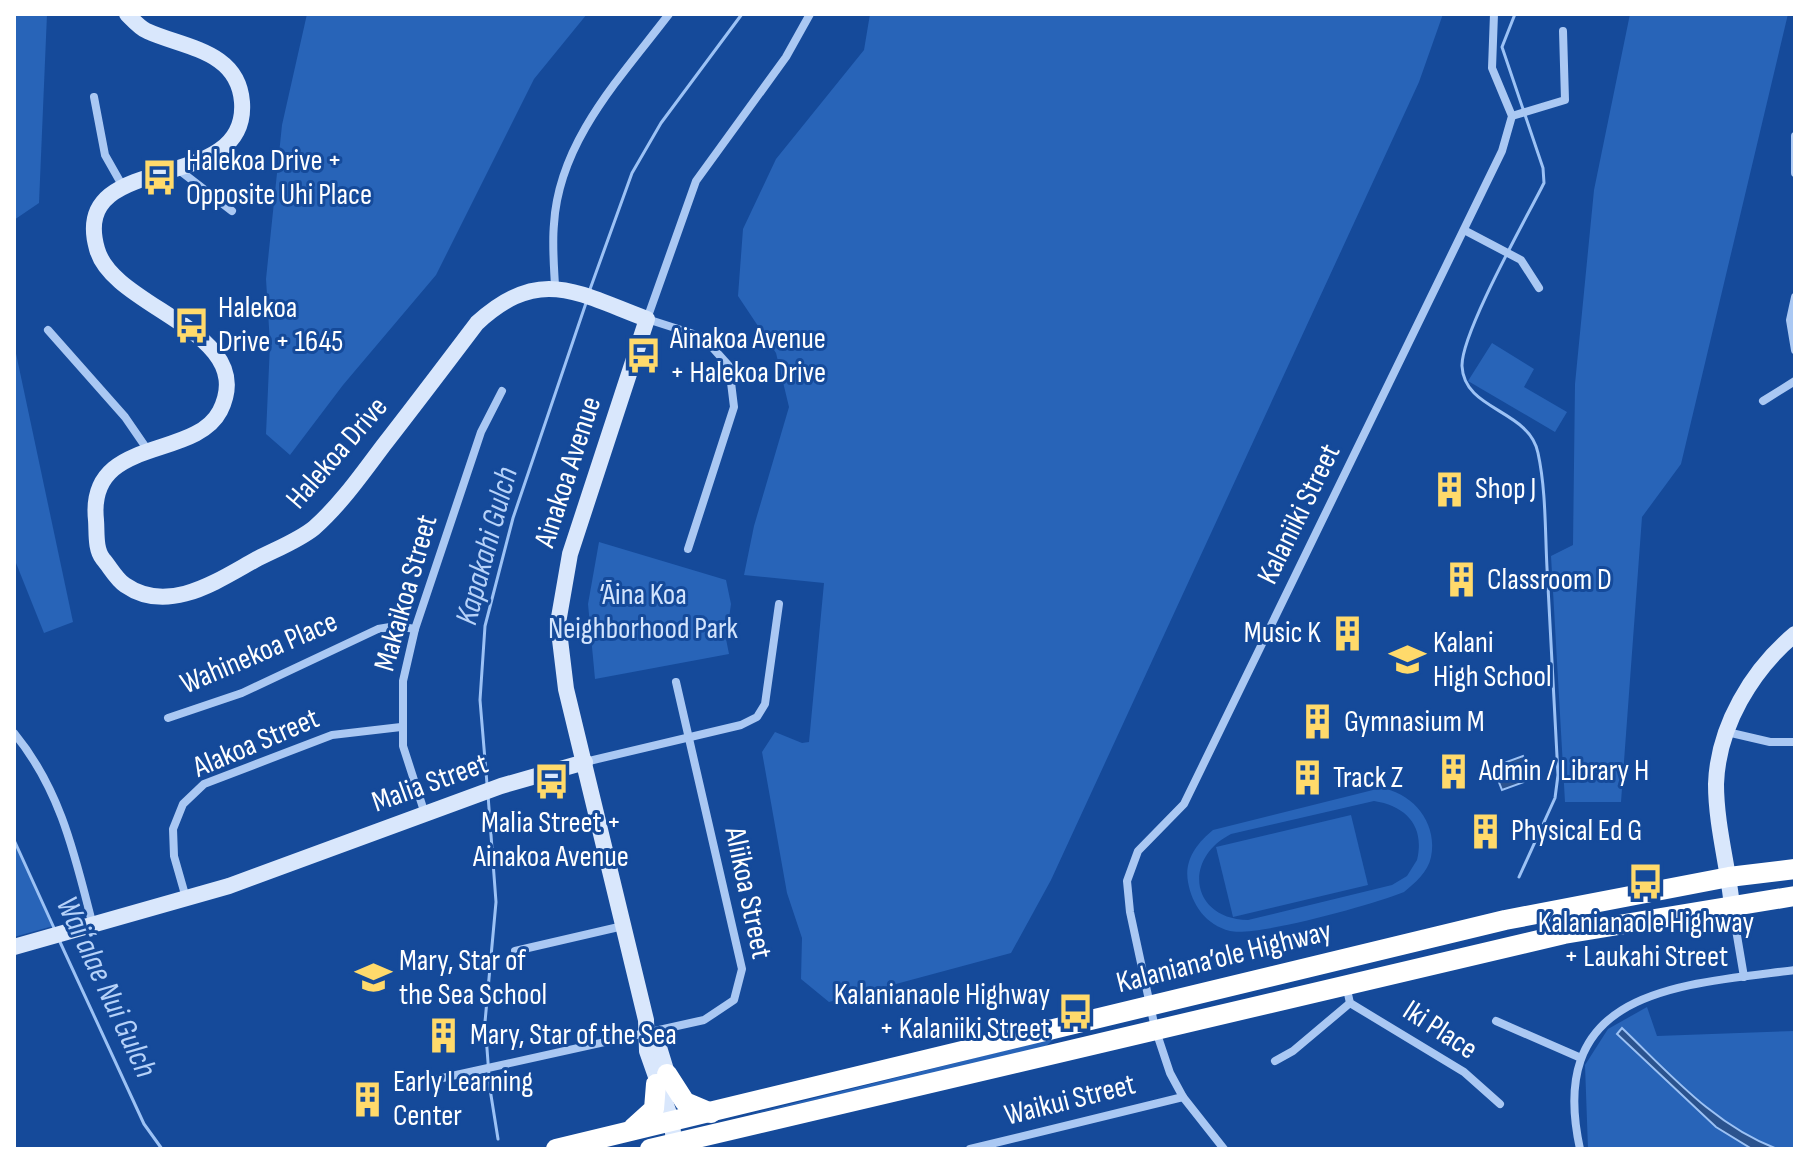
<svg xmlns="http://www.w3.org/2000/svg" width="1809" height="1163" viewBox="0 0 1809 1163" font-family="'Sofia Sans Condensed',sans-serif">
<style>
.green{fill:#2864b8;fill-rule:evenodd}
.water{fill:#2b538e;stroke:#9cc2f5;stroke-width:2}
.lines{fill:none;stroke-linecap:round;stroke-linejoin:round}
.stream{stroke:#9cc2f5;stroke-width:3}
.street{stroke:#aac8f3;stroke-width:8}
.secondary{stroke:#d9e7fc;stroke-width:16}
.highway{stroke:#fff;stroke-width:20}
.labels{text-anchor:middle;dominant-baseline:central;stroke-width:6;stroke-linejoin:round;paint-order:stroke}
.poi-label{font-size:30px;fill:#fff;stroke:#154a9a;text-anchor:start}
.street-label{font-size:30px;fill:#fff;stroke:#154a9a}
.park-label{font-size:30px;fill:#d2e4fd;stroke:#154a9a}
.water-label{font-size:32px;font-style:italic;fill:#b6d2f9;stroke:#154a9a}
</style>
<rect width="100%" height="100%" fill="#154a9a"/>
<g class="green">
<path d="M14 14H47L39 203 14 220Z"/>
<path d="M307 14H587L534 79 436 275 343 385 290 455 266 434 270 344 266 279 282 125Z"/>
<path d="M870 14H1443L1419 82 1051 880 1011 953 829 1002 801 979 802 938 787 893 762 752 775 732 802 743 809 742 824 583 744 575 754 526 789 407 776 353 738 296 743 229 776 159 864 50Z"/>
<path d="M1630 14H1788L1681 464 1642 517 1621 802H1565L1551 556 1573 545 1575 384 1594 190Z"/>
<path d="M1492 343 1534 369 1524 387 1567 412 1555 432 1468 381Z"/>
<path d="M14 344 73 622 44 633 14 558Z"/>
<path d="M599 542 726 580 731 604 726 639 729 654 595 679 588 604Z"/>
<path d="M1381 788C1413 793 1438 823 1431 857 1428 872 1415 883 1404 892 1374 904 1258 937 1230 931 1206 925 1192 905 1188 882 1184 860 1197 843 1213 830ZM1374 801C1407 806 1425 827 1417 860L1407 876 1392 885 1248 920C1191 919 1182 859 1231 834Z"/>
<path d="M1351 815 1368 885 1233 917 1216 847Z"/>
<path d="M14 840 53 926 14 937Z"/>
<path d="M1647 1007 1657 1036 1795 1031V1149H1588L1585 1065 1608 1029Z"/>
<path d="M1055 1038 1046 1046 1000 1059 747 1115Z"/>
</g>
<g class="water">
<path d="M1523 756 1532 779 1502 790 1493 767Z"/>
<path d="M1622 1028C1670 1074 1714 1125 1777 1149H1752L1716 1127 1617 1034Z"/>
</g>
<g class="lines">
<g class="stream">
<path d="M1515 14 1502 47 1543 168 1544 183C1527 217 1461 333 1462 366 1464 411 1529 409 1538 453 1546 490 1545 530 1547 568 1551 637 1554 706 1558 775L1555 798 1519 877"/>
<path d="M589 292 632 173 661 123 742 14"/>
<path d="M487 784 480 700 485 626 513 518 586 303"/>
<path d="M488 795 496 902 485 1022 490 1089 498 1139"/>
<path d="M14 840 54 928"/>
<path d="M60 942 144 1124 162 1149"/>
</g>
<g class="street">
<path d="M94 97 105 155 122 185"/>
<path d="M1512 116 1565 100 1563 31"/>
<path d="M1795 136V173"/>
<path d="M179 170 232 211"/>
<path d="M1464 230 1521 260 1539 288"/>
<path d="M555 286C554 266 552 244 554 224 559 141 621 77 669 14"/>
<path d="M1795 297 1790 320 1795 350"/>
<path d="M48 330 125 417 147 449"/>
<path d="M1763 401 1795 381"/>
<path d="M688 549 734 407 729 366 703 337 647 319 696 181 786 57 810 14"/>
<path d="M168 718 242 693 378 629 396 626 415 629"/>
<path d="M1727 732 1770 742H1795"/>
<path d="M14 733C61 790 75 856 93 926"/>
<path d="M585 762 741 725 757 717 765 704 779 604"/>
<path d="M425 814 403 746V681L415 629 481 432 502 391"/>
<path d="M186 898 174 856 173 829 183 804 204 784 332 735 401 727"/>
<path d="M1732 906 1744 977"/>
<path d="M515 951 623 926"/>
<path d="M1346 985 1350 1003 1464 1072 1500 1104"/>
<path d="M1496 1021 1581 1058"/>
<path d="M1275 1061 1293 1051 1350 1003"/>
<path d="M438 1079 704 1020 734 1000 742 969 676 682"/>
<path d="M970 1149 1183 1097"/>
<path d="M1224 1149 1183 1097 1170 1073 1155 1028 1130 912 1127 881 1138 851 1184 804 1502 151 1512 116 1492 68 1494 14"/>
<path d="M1580 1149C1545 989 1678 985 1795 970"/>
</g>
<g class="secondary">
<path d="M127 14C133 20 140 28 147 31 184 48 238 50 242 102 249 198 68 147 97 249 113 309 260 331 220 411 194 461 87 435 96 520 97 533 95 549 103 559 110 567 116 579 125 585 168 615 217 581 255 560 274 550 298 541 314 528 341 504 362 474 383 446 415 405 446 364 477 323 540 265 577 293 647 319L570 554 558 623 566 689 646 1020 647 1051 672 1122 674 1144"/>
<path d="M1732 906C1728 866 1716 825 1716 784 1718 726 1752 670 1795 634"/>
<path d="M14 947 229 886 501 786 585 762"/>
<path d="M648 1032 659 1047 670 1083"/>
</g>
<g class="highway">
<path d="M667 1074 685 1102 711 1113"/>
<path d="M633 1128 654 1109 656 1084"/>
<path d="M556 1149 1505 920 1729 877 1795 869"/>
<path d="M650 1149 1564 934 1795 896"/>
</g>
</g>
<defs>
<symbol id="bus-bare" viewBox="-9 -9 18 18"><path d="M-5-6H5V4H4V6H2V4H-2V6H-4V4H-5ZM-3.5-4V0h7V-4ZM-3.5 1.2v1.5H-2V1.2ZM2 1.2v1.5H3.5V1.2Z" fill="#ffda6b" stroke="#154a9a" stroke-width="2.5" paint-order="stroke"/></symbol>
<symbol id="building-bare" viewBox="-9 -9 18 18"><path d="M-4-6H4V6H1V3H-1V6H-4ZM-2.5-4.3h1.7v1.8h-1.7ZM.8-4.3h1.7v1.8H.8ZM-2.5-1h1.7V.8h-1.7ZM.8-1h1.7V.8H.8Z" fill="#ffda6b" stroke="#154a9a" stroke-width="2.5" paint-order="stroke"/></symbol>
<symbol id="school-bare" viewBox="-9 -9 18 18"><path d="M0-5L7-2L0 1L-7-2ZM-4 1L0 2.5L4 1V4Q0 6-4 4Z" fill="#ffda6b" stroke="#154a9a" stroke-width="2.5" paint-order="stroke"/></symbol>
</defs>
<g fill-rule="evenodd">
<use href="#bus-bare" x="134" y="152" width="51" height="51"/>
<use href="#bus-bare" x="166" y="300" width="51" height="51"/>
<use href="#bus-bare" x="618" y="330" width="51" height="51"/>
<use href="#building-bare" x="1424" y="464" width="51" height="51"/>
<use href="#building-bare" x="1436" y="554" width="51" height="51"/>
<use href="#building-bare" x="1322" y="608" width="51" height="51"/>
<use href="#school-bare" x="1382" y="634" width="51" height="51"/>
<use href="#building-bare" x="1292" y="696" width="51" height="51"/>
<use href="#building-bare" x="1428" y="746" width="51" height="51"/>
<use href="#building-bare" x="1282" y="752" width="51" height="51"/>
<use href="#bus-bare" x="526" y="756" width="51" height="51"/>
<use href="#building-bare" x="1460" y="806" width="51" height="51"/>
<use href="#bus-bare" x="1620" y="856" width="51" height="51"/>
<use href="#school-bare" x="348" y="952" width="51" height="51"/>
<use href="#bus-bare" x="1050" y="986" width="51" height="51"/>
<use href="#building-bare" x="418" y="1010" width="51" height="51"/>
<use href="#building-bare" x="342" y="1074" width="51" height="51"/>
</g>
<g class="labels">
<g class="poi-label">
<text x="186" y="161">Halekoa Drive +<tspan x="186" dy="34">Opposite Uhi Place</tspan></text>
<text x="218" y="308">Halekoa<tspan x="218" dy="34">Drive + 1645</tspan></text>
<text x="670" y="339">Ainakoa Avenue<tspan x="670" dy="34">+ Halekoa Drive</tspan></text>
<text x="1475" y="489">Shop J</text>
<text x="1487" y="580">Classroom D</text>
<text x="1321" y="633" text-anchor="end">Music K</text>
<text x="1433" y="643">Kalani<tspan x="1433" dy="34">High School</tspan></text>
<text x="1344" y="722">Gymnasium M</text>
<text x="1479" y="771">Admin / Library H</text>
<text x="1333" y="778">Track Z</text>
<text x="551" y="823" text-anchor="middle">Malia Street +<tspan x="551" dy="34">Ainakoa Avenue</tspan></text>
<text x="1511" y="831">Physical Ed G</text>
<text x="1646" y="923" text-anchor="middle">Kalanianaole Highway<tspan x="1646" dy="34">+ Laukahi Street</tspan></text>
<text x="399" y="961">Mary, Star of<tspan x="399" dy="34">the Sea School</tspan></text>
<text x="1050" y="995" text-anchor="end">Kalanianaole Highway<tspan x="1050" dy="34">+ Kalaniiki Street</tspan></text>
<text x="470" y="1035">Mary, Star of the Sea</text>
<text x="393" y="1082">Early Learning<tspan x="393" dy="34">Center</tspan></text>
</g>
<g class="street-label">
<text transform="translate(337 453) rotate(-49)">Halekoa Drive</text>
<text transform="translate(568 472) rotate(-72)">Ainakoa Avenue</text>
<text transform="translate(1299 514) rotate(-64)">Kalaniiki Street</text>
<text transform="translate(406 593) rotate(-74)">Makaikoa Street</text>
<text transform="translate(259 653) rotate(-23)">Wahinekoa Place</text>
<text transform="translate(256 743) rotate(-23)">Alakoa Street</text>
<text transform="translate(430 783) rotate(-20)">Malia Street</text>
<text transform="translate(748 893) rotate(78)">Aliikoa Street</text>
<text transform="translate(1224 957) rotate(-14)">Kalaniana’ole Highway</text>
<text transform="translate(1440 1030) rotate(33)">Iki Place</text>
<text transform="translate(1070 1100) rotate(-14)">Waikui Street</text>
</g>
<g class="park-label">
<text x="643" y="595">‘Āina Koa<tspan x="643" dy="34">Neighborhood Park</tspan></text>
</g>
<g class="water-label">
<text transform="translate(487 546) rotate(-75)">Kapakahi Gulch</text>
<text transform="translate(106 987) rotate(65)">Waiʻalae Nui Gulch</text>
</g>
</g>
<rect width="1809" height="1163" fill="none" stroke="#ffffff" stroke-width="32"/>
</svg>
